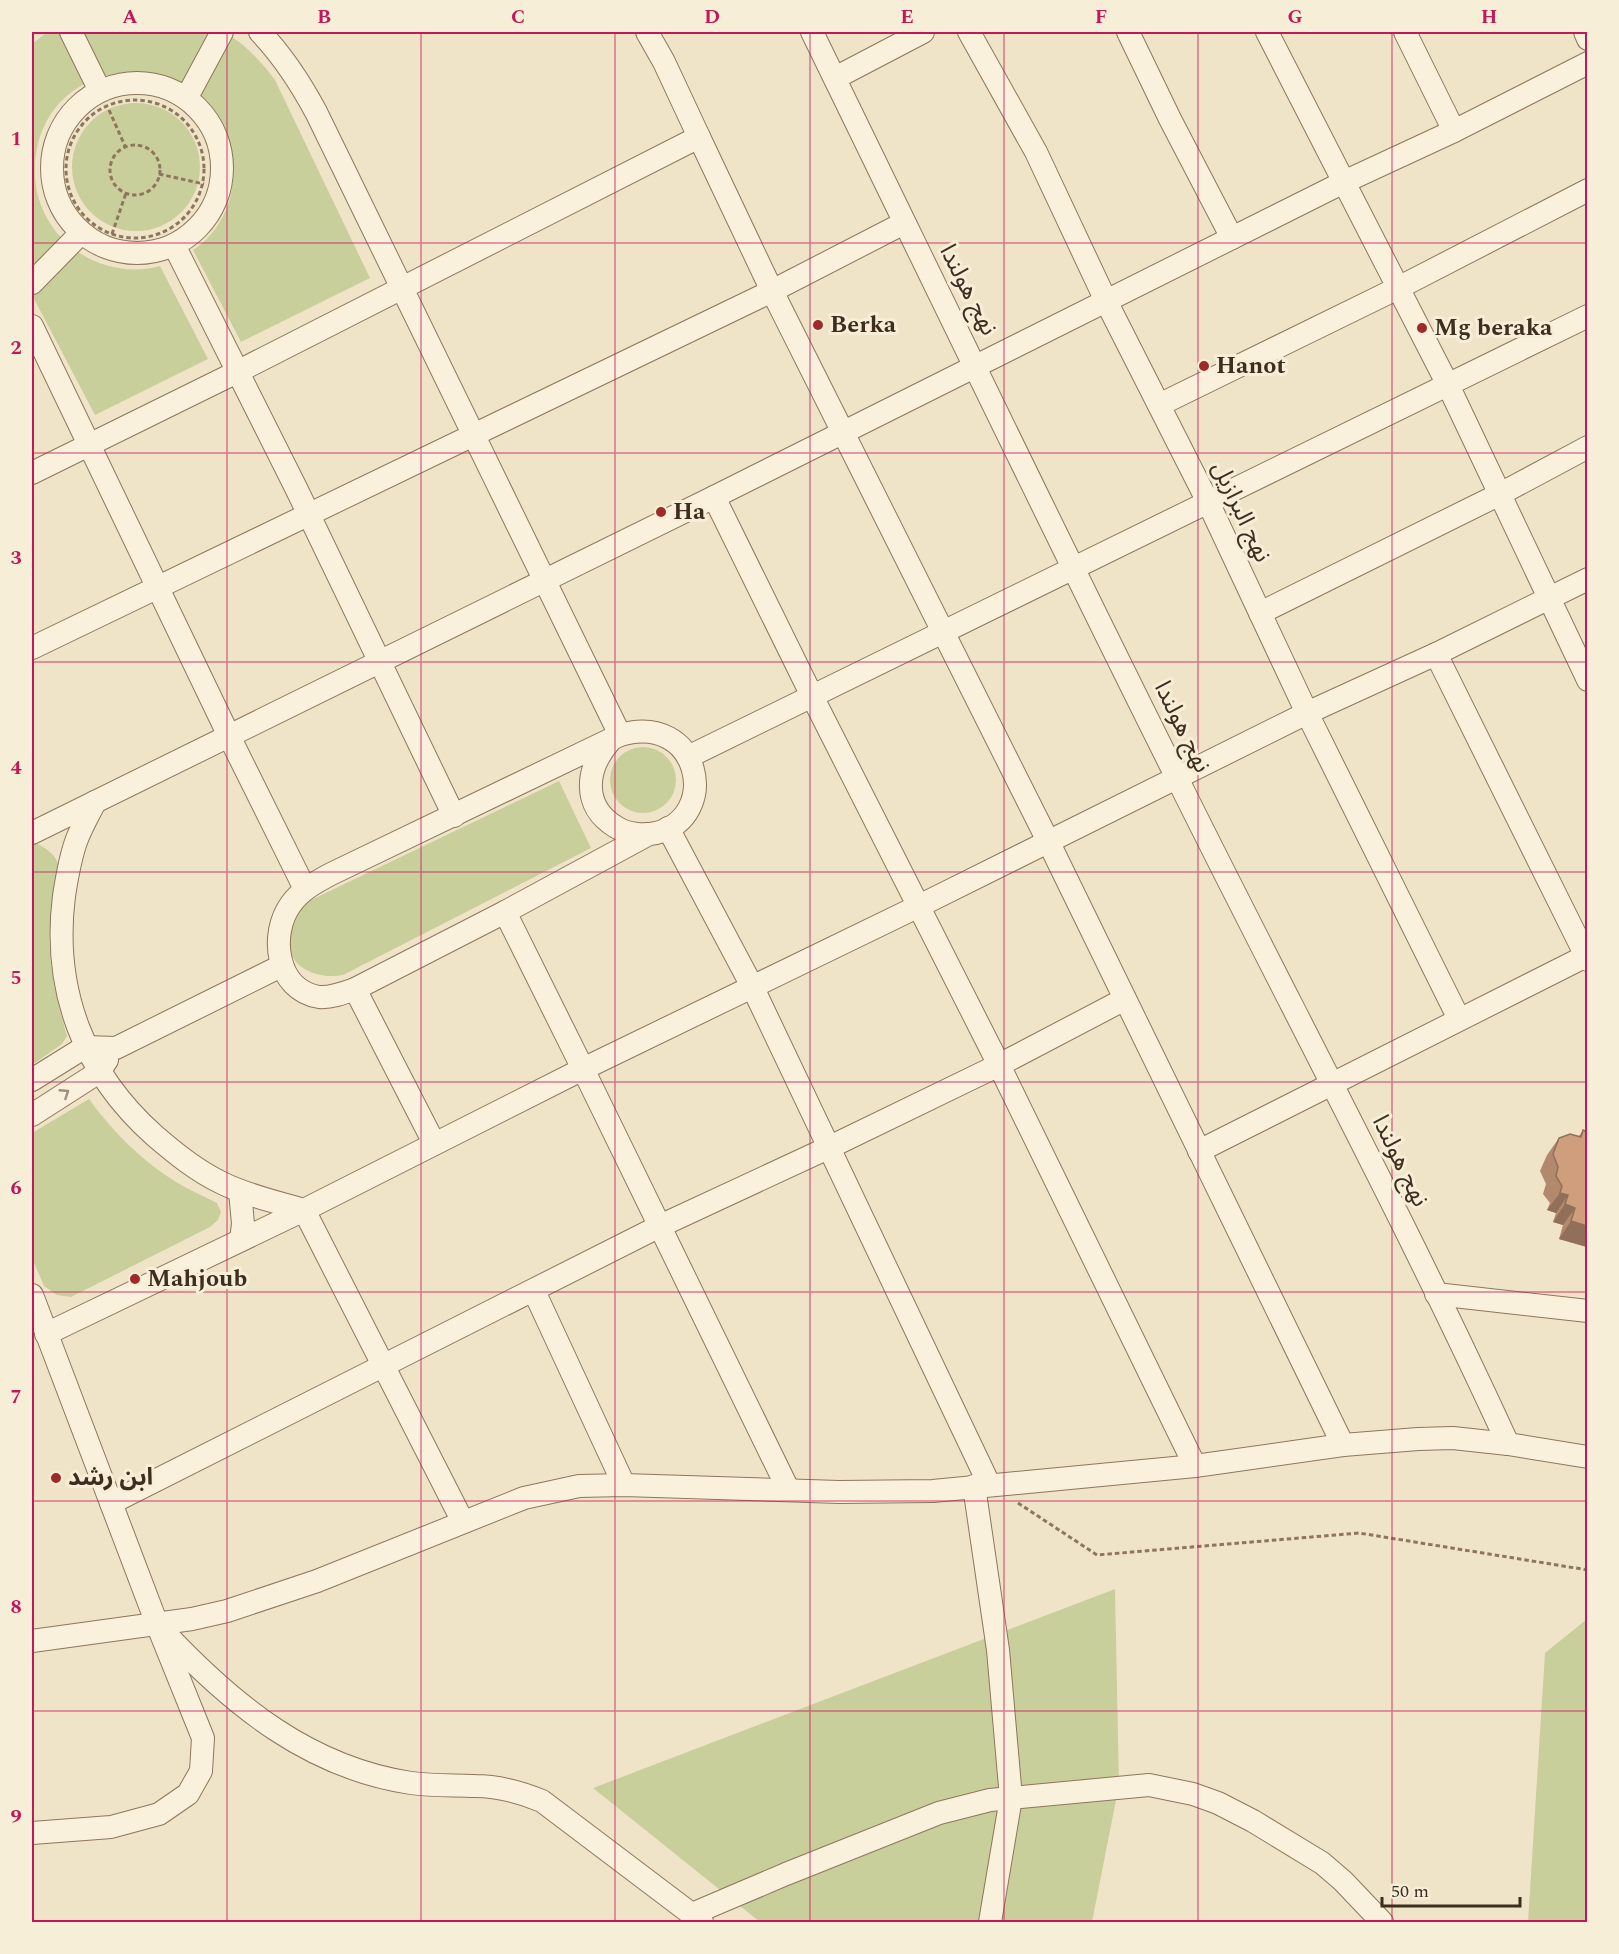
<svg xmlns="http://www.w3.org/2000/svg" width="1619" height="1954" viewBox="0 0 1619 1954" font-family="Spectral,'Noto Sans Arabic',serif">
<style>
.green{fill:#c9cf9b}
.lines{fill:none;stroke-linecap:round;stroke-linejoin:round}
.minor-casing{stroke:#8d765c;stroke-width:24}
.path{stroke:#8d765c;stroke-width:3;stroke-dasharray:4.5 3;stroke-linecap:butt}
.minor{stroke:#faf1dc;stroke-width:22}
.wall{fill:#b2896c}
.shaded-wall{fill:#916f58}
.building{fill:#cf9f7d;stroke:#916f58;stroke-width:1.5}
.oneway{stroke:#9c907e}
.grid{fill:none;stroke:#c2185b;stroke-width:1.5;stroke-opacity:0.55}
.poi-dot{fill:#9e2a2b;stroke:#f7eed8;stroke-width:2}
.labels{text-anchor:middle;dominant-baseline:central;stroke-width:6;stroke-linejoin:round;paint-order:stroke}
.street-label{font-size:24px;fill:#3d2e20;stroke:#f7eed8}
.poi-label{font-size:24px;font-weight:bold;fill:#3d2e20;stroke:#f7eed8;text-anchor:start}
.neatline{fill:none;stroke:#c2185b;stroke-width:2}
.grid-label{font-size:20px;text-anchor:middle;font-weight:bold;fill:#c2185b}
</style>
<rect width="100%" height="100%" fill="#f0e4c8"/>
<g class="green">
<path d="M47 32H224C245 44 260 60 275 80L370 278 241 342 193 250C217 235 232 206 233 178 239 42 40 36 35 167 32 234 97 283 160 266L208 359 95 415 32 295V44Z"/>
<circle cx="136" cy="167" r="64"/>
<circle cx="643" cy="780" r="33"/>
<path d="M559 781 591 848 343 975C316 980 285 967 289 935 290 930 290 922 293 917 297 911 304 906 309 901Z"/>
<path d="M36 843C47 849 59 856 59 870 60 888 51 907 50 925 47 963 57 1000 67 1036L62 1044 32 1065V845Z"/>
<path d="M89 1099C113 1132 141 1160 176 1182 189 1190 204 1196 217 1203L221 1212 218 1220 210 1227 71 1297 57 1295 44 1286 32 1258V1133Z"/>
<path d="M1115 1589 1119 1785 1092 1922H760L593 1788Z"/>
<path d="M1587 1619V1922H1528L1545 1653Z"/>
</g>
<g class="lines">
<defs>
<g id="minor">
<path d="M71 32 100 91"/>
<path d="M260 32C283 56 300 82 316 112L620 735"/>
<path d="M647 32 664 62 699 137"/>
<path d="M812 32C933 280 1053 530 1177 778 1287 1000 1405 1219 1508 1444"/>
<path d="M969 32 1036 152 1106 301 1208 502 1307 713 1459 1019"/>
<path d="M1128 32 1170 119 1232 238"/>
<path d="M1267 32 1448 385 1588 680"/>
<path d="M1405 32 1454 131"/>
<path d="M1585 32 1588 39"/>
<path d="M835 78 923 32"/>
<circle cx="137" cy="168" r="85"/>
<path d="M187 97 222 32"/>
<path d="M175 247 296 488 454 816"/>
<path d="M32 283 80 234"/>
<path d="M32 326 229 736 305 889"/>
<path d="M1159 405 1398 288 1588 190"/>
<path d="M32 473 237 372 699 137 772 291 1048 841 1343 1445"/>
<path d="M714 497 1344 182 1454 131 1588 63"/>
<path d="M1260 613 1500 494 1588 447"/>
<path d="M32 648 772 291 904 223"/>
<path d="M1436 654 1588 960"/>
<path d="M688 757 1588 316"/>
<path d="M95 802C89 814 82 826 77 839 70 857 67 877 64 896 52 990 84 1073 155 1136 176 1154 197 1171 222 1183 248 1196 277 1202 304 1210L463 1522"/>
<path d="M668 828 753 988 989 1484"/>
<path d="M32 833 714 497 812 696 999 1065 1195 1466"/>
<path d="M649 834 505 912 583 1069 788 1489"/>
<path d="M505 912 355 989C344 993 331 998 319 997 276 990 269 934 291 904 301 890 316 882 331 874L620 735C700 711 722 817 656 833 643 836 627 834 616 827 581 806 586 768 610 741"/>
<path d="M355 989 434 1143"/>
<path d="M32 1080 85 1047 116 1048 281 966"/>
<path d="M32 1115 99 1072 107 1060"/>
<path d="M1199 1151 1588 955"/>
<path d="M240 1191 243 1224 241 1240"/>
<path d="M534 1291 624 1485"/>
<path d="M1436 1294 1588 1311"/>
<path d="M32 1295 157 1624 203 1738 201 1771 188 1794 159 1814 111 1827 32 1833"/>
<path d="M46 1334 304 1210 583 1069 919 906 1307 713 1436 654 1588 579"/>
<path d="M974 1486 998 1650 1011 1798 990 1922"/>
<path d="M111 1503 660 1226 830 1147 999 1065 1125 999"/>
<path d="M166 1634C234 1706 310 1768 411 1783 432 1786 454 1785 475 1786 499 1786 520 1792 542 1801L702 1922"/>
<path d="M32 1641 192 1619 227 1611 317 1581 524 1498 579 1486 624 1485 839 1492 933 1491 1195 1466 1343 1445 1418 1439 1453 1438 1508 1444 1588 1457"/>
<path d="M692 1914 786 1874 939 1813 990 1800 1149 1785 1193 1794 1218 1803 1253 1821 1322 1863 1343 1881 1382 1922"/>
</g>
</defs>
<use href="#minor" class="minor-casing"/>
<g class="path">
<circle cx="135" cy="169" r="69"/>
<path d="M109 110 125 146"/>
<circle cx="135" cy="170" r="25"/>
<path d="M159 174 204 184"/>
<path d="M112 234 126 193"/>
<path d="M1018 1503 1097 1555 1359 1533 1588 1570"/>
</g>
<use href="#minor" class="minor"/>
</g>
<path class="wall" d="M1583 1130 1587 1132V1247L1559 1239 1563 1225 1553 1222 1556 1213 1547 1210 1550 1203 1543 1194 1546 1184 1540 1171 1547 1155 1559 1138 1579 1136Z"/>
<g class="shaded-wall">
<path d="M1560 1193 1568 1195 1556 1213 1547 1210Z"/>
<path d="M1565 1204 1575 1208 1563 1225 1553 1222Z"/>
<path d="M1571 1221 1587 1226V1247L1559 1239Z"/>
</g>
<path class="building" d="M1583 1130 1587 1132V1226L1571 1221 1575 1208 1565 1204 1568 1195 1560 1193 1562 1186 1556 1176 1558 1167 1553 1154 1559 1138 1570 1134 1581 1137Z"/>
<defs><path id="oneway-chevron" d="M-2-3.5L2.5 0L-2 3.5" fill="none" stroke-width="1.6" stroke-linecap="round" stroke-linejoin="round" transform="scale(1.5)"/></defs>
<use class="oneway" href="#oneway-chevron" transform="translate(65 1093) rotate(-33)"/>
<path class="grid" d="M227 32V1922M421 32V1922M615 32V1922M810 32V1922M1004 32V1922M1198 32V1922M1392 32V1922M32 243H1588M32 453H1588M32 662H1588M32 872H1588M32 1082H1588M32 1292H1588M32 1501H1588M32 1711H1588"/>
<g class="poi-dot">
<circle cx="818" cy="325" r="6"/>
<circle cx="1422" cy="328" r="6"/>
<circle cx="1204" cy="366" r="6"/>
<circle cx="661" cy="512" r="6"/>
<circle cx="135" cy="1279" r="6"/>
<circle cx="56" cy="1478" r="6"/>
</g>
<g class="labels">
<g class="street-label">
<text transform="translate(968 290) rotate(63)">نهج هولندا</text>
<text transform="translate(1241 512) rotate(65)">نهج البرازيل</text>
<text transform="translate(1182 727) rotate(64)">نهج هولندا</text>
<text transform="translate(1400 1161) rotate(64)">نهج هولندا</text>
</g>
<g class="poi-label">
<text x="830" y="325">Berka</text>
<text x="1434" y="328">Mg beraka</text>
<text x="1216" y="366">Hanot</text>
<text x="673" y="512">Ha</text>
<text x="147" y="1279">Mahjoub</text>
<text x="68" y="1478">ابن رشد</text>
</g>
</g>
<rect width="1619" height="1954" fill="none" stroke="#f7eed8" stroke-width="66"/>
<path d="M1382 1897v9h138v-9" fill="none" stroke="#3d2e20" stroke-width="3"/>
<text x="1391" y="1897" font-size="18" fill="#3d2e20" stroke="#f7eed8" stroke-width="4.5" paint-order="stroke">50 m</text>
<rect x="33" y="33" width="1553" height="1888" class="neatline"/>
<g class="grid-label">
<text x="130" y="23">A</text>
<text x="324" y="23">B</text>
<text x="518" y="23">C</text>
<text x="712" y="23">D</text>
<text x="907" y="23">E</text>
<text x="1101" y="23">F</text>
<text x="1295" y="23">G</text>
<text x="1489" y="23">H</text>
<text x="16" y="145">1</text>
<text x="16" y="354">2</text>
<text x="16" y="564">3</text>
<text x="16" y="774">4</text>
<text x="16" y="984">5</text>
<text x="16" y="1194">6</text>
<text x="16" y="1403">7</text>
<text x="16" y="1613">8</text>
<text x="16" y="1823">9</text>
</g>
</svg>
